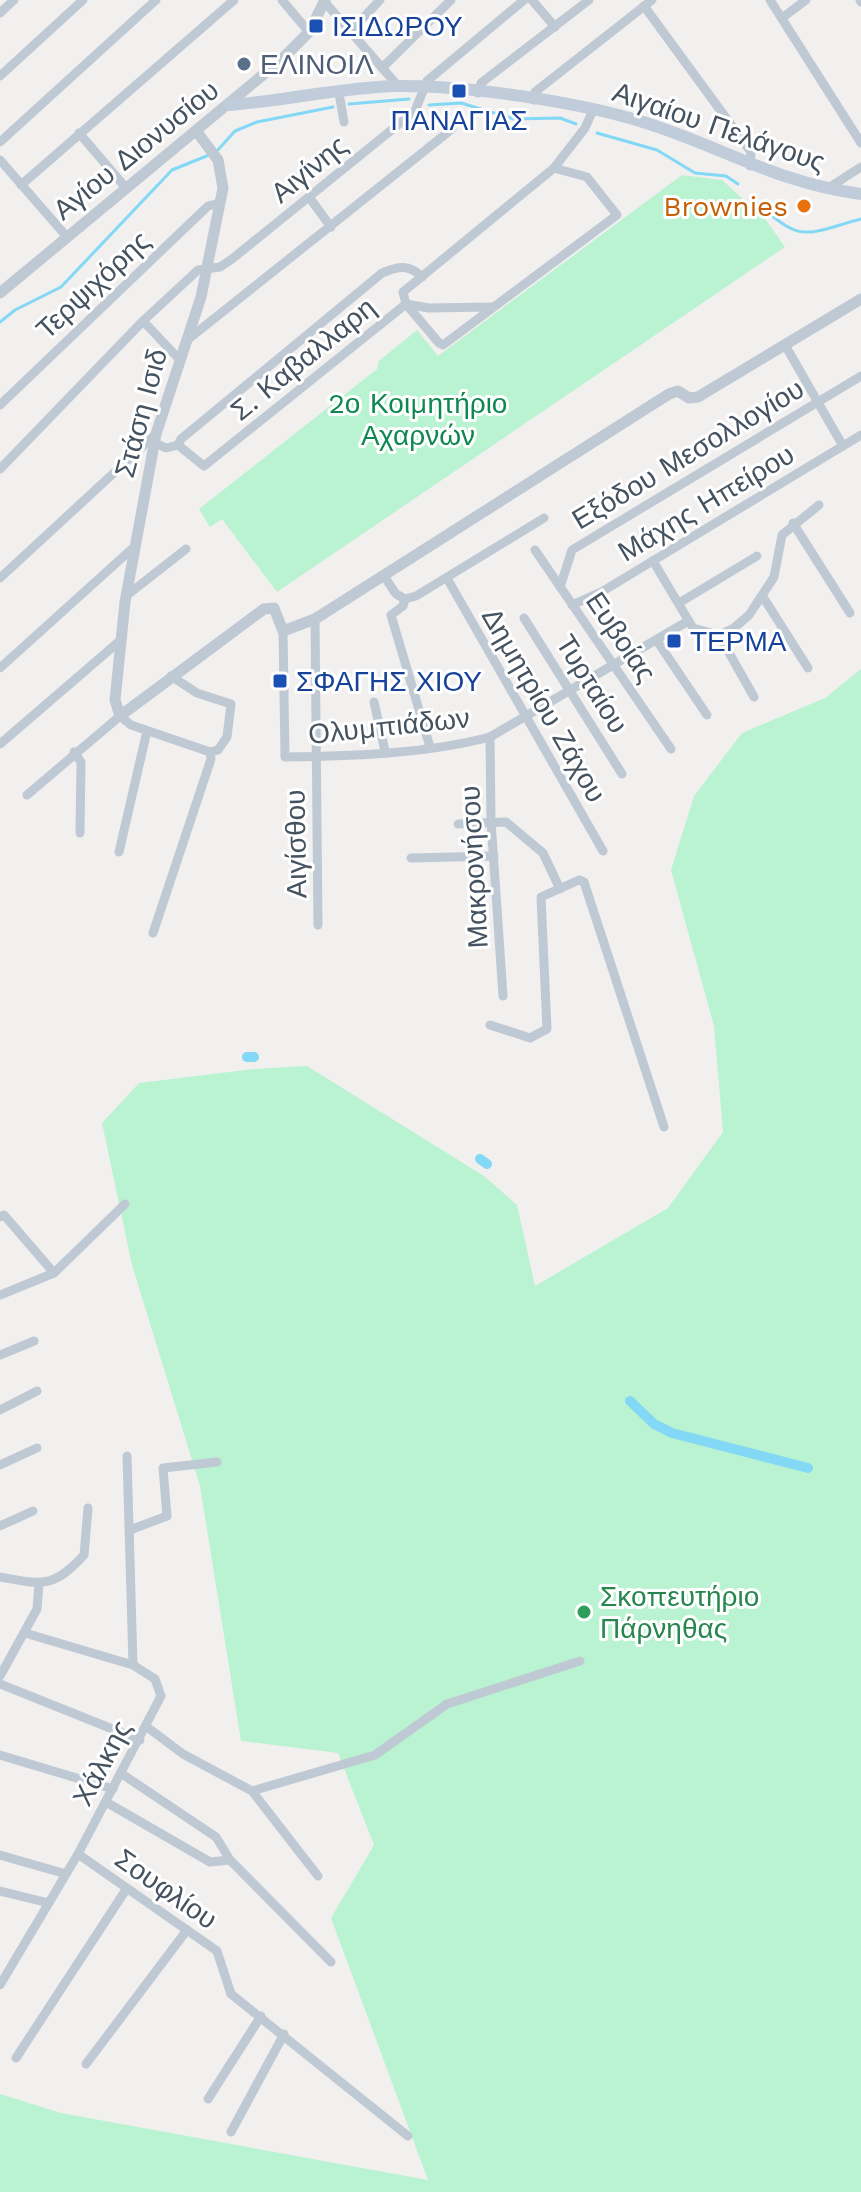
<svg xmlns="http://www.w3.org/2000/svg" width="861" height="2192" viewBox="0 0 861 2192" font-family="'Work Sans',sans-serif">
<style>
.green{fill:#baf3d2}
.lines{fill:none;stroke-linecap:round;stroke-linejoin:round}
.stream{stroke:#83d8f5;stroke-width:3}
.canal{stroke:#83d8f5;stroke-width:10}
.minor{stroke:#bfc9d3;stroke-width:9}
.tertiary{stroke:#bfc9d3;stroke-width:11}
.secondary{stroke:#c0ccda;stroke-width:12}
.transit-dot{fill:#1a4fb4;stroke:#fff;stroke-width:3}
.service-dot{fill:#5c6f8a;stroke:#fff;stroke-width:3}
.food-dot{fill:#e8710a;stroke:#fff;stroke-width:3}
.leisure-dot{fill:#2e9e5b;stroke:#fff;stroke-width:3}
.labels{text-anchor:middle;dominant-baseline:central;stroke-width:6;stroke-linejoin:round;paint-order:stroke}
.transit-label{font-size:28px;fill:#164399;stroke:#fff;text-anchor:start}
.service-label{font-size:28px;fill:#4e5e75;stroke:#fff;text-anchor:start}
.street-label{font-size:28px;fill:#45525f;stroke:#fff}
.food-label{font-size:28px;fill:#c56008;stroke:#fff;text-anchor:end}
.park-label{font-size:28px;fill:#0e8850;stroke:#fff}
.leisure-label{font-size:28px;fill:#27864d;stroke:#fff;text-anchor:start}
</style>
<rect width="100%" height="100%" fill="#f2efef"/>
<g class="green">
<path d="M682 175 722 180 766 220 785 247 277 592 222 519 210 527 199 509 377 369 379 361 417 330 438 356Z"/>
<path d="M861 669V2192H0V2094L61 2113 428 2180 331 1918 374 1845 338 1753 241 1741 200 1486 132 1265 102 1123 139 1083 254 1069 307 1066 484 1176 517 1205 535 1286 668 1208 723 1132 714 1026 671 870 694 796 742 733 825 698Z"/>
</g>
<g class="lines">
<g class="stream">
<path d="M349 104 409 99"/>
<path d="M429 105 461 103 514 119 560 118 576 124"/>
<path d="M597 133 657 150 695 173 726 176 738 184"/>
<path d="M216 152 235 131 257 122 333 107"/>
<path d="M754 200C802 244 802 235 861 219"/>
<path d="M0 322 15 310 61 287 172 170 209 155"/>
</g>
<g class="canal">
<path d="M247 1057H254"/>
<path d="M480 1159 487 1164"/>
<path d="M630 1401 654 1424 672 1433 808 1468"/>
</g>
<g class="minor">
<path d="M282 0 309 32"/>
<path d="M323 0 398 86"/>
<path d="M532 0 555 27"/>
<path d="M770 0 861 143"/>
<path d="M860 0 861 2"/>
<path d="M644 6 751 152 750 166"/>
<path d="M0 13 14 0"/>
<path d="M782 18 806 0"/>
<path d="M350 32 380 0"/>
<path d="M382 68 451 0"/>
<path d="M0 76 83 0"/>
<path d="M339 93 344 122"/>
<path d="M478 93 481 83 589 0"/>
<path d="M534 100 535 92 652 0"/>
<path d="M79 133 126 188"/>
<path d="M0 142 156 0"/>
<path d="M0 160 67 237"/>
<path d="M554 168 587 177 617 215 443 345 439 343 406 304 403 292Z"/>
<path d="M554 168 585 128 593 110"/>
<path d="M21 185 234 0"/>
<path d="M833 190V185L861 167"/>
<path d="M309 197 331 227"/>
<path d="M143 321 180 360"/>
<path d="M186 341 452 129"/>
<path d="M785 345 843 446"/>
<path d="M0 405 208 206 220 203"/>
<path d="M155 443 166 448 178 445 204 466 406 304 429 308 492 307"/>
<path d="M178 445 181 439 382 273C399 266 409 264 422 277"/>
<path d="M0 469 143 321 198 270 220 267 232 259 415 111 427 81 524 0"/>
<path d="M793 523 850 613"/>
<path d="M535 550 671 749"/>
<path d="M653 561 693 628 719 635 734 628 749 615 774 577 782 535 819 505"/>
<path d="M384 576 396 594 405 599 416 596 544 518"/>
<path d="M0 578 156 434"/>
<path d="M448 580 603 851"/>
<path d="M560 587 572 550 861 376"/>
<path d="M126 596 186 549"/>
<path d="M763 597 808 668"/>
<path d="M405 599 403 606 391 615 430 747"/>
<path d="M679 603 757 556"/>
<path d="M572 605 603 591 861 435"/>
<path d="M524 618 622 774"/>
<path d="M315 619 318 925"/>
<path d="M283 631 285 757C352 756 425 754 490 737L688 621"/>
<path d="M719 635 754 697"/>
<path d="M657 641 707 715"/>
<path d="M0 668 134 547"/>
<path d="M171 676 197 693 231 704 227 737 218 750 210 752"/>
<path d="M374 702 385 751"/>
<path d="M490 737 491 821 503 996"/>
<path d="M0 744 122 639"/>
<path d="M74 752 81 762 80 833"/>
<path d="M27 795 120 716 131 725 210 752 211 759 153 933"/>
<path d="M458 824 506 822 543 853 560 889"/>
<path d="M119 852 147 731"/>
<path d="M411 858 494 856"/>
<path d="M490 1025 530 1038 547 1029 541 897 579 880 584 882 664 1127"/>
<path d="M0 1217 4 1215 54 1273"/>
<path d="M0 1295 54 1273 125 1204"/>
<path d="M0 1355 34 1341"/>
<path d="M0 1410 37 1391"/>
<path d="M127 1456 133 1665"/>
<path d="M0 1465 37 1448"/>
<path d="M0 1526 33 1511"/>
<path d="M130 1530 167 1516 163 1468 217 1462"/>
<path d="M0 1577C42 1585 54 1588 84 1555L88 1508"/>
<path d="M0 1676 37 1609 39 1584"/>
<path d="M0 1684 140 1740"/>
<path d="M147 1727 183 1754 252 1791 318 1876"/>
<path d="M0 1755 113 1789"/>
<path d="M122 1774 216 1837 230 1860 331 1962"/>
<path d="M252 1791 375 1755 447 1704 580 1661"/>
<path d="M106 1802 210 1862 230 1860"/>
<path d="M78 1854 217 1951 231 1994 408 2136"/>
<path d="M0 1855 66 1874"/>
<path d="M0 1891 49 1903"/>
<path d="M0 1985 78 1854 161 1696 155 1679 133 1665 25 1633"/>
<path d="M16 2058 127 1888"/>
<path d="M86 2064 187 1930"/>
<path d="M208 2099 261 2016"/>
<path d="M231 2132 284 2034"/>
</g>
<g class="tertiary">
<path d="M197 132 218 160 223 188 201 297 156 434 125 602 115 700 120 716 264 609 274 608 283 631 315 619 669 394 678 391 689 398 698 397 861 299"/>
<path d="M0 293 282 59 309 32 325 0"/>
</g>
<path class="secondary" d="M229 105C285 101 342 87 398 86 465 85 579 102 643 122 721 146 776 183 861 194"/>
</g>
<g class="transit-dot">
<rect x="308" y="18" width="16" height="16" rx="4"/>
<rect x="451" y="83" width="16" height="16" rx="4"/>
<rect x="666" y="633" width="16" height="16" rx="4"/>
<rect x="272" y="673" width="16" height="16" rx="4"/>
</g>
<circle class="service-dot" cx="244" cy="64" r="8"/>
<circle class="food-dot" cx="804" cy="206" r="8"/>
<circle class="leisure-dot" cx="584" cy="1612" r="8"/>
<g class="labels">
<g class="transit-label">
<text x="332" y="26">ΙΣΙΔΩΡΟΥ</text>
<text x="459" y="120" text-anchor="middle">ΠΑΝΑΓΙΑΣ</text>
<text x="690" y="641">ΤΕΡΜΑ</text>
<text x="296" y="681">ΣΦΑΓΗΣ ΧΙΟΥ</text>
</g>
<g class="service-label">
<text x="260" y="64">ΕΛΙΝΟΙΛ</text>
</g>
<g class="street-label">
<text transform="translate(719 127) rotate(19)">Αιγαίου Πελάγους</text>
<text transform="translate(136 150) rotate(-39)">Αγίου Διονυσίου</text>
<text transform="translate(309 169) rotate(-39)">Αιγίνης</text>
<text transform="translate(93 285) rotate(-43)">Τερψιχόρης</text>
<text transform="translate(303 359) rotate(-39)">Σ. Καβαλλαρη</text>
<text transform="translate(141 413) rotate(-75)">Στάση Ισιδ</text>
<text transform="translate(688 454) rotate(-31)">Εξόδου Μεσολλογίου</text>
<text transform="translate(706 503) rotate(-31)">Μάχης Ηπείρου</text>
<text transform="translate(621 637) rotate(56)">Ευβοίας</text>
<text transform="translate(592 684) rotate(58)">Τυρταίου</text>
<text transform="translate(544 705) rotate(60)">Δημητρίου Ζάχου</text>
<text transform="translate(389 726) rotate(-6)">Ολυμπιάδων</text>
<text transform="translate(296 844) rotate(-91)">Αιγίσθου</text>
<text transform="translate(474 867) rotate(-93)">Μακρονήσου</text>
<text transform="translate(102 1763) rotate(-62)">Χάλκης</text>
<text transform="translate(166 1889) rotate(35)">Σουφλίου</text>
</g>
<g class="food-label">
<text x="788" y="206">Brownies</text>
</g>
<g class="park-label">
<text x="418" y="403">2ο Κοιμητήριο<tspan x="418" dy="32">Αχαρνών</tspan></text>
</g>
<g class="leisure-label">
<text x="600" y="1596">Σκοπευτήριο<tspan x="600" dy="32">Πάρνηθας</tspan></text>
</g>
</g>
</svg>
